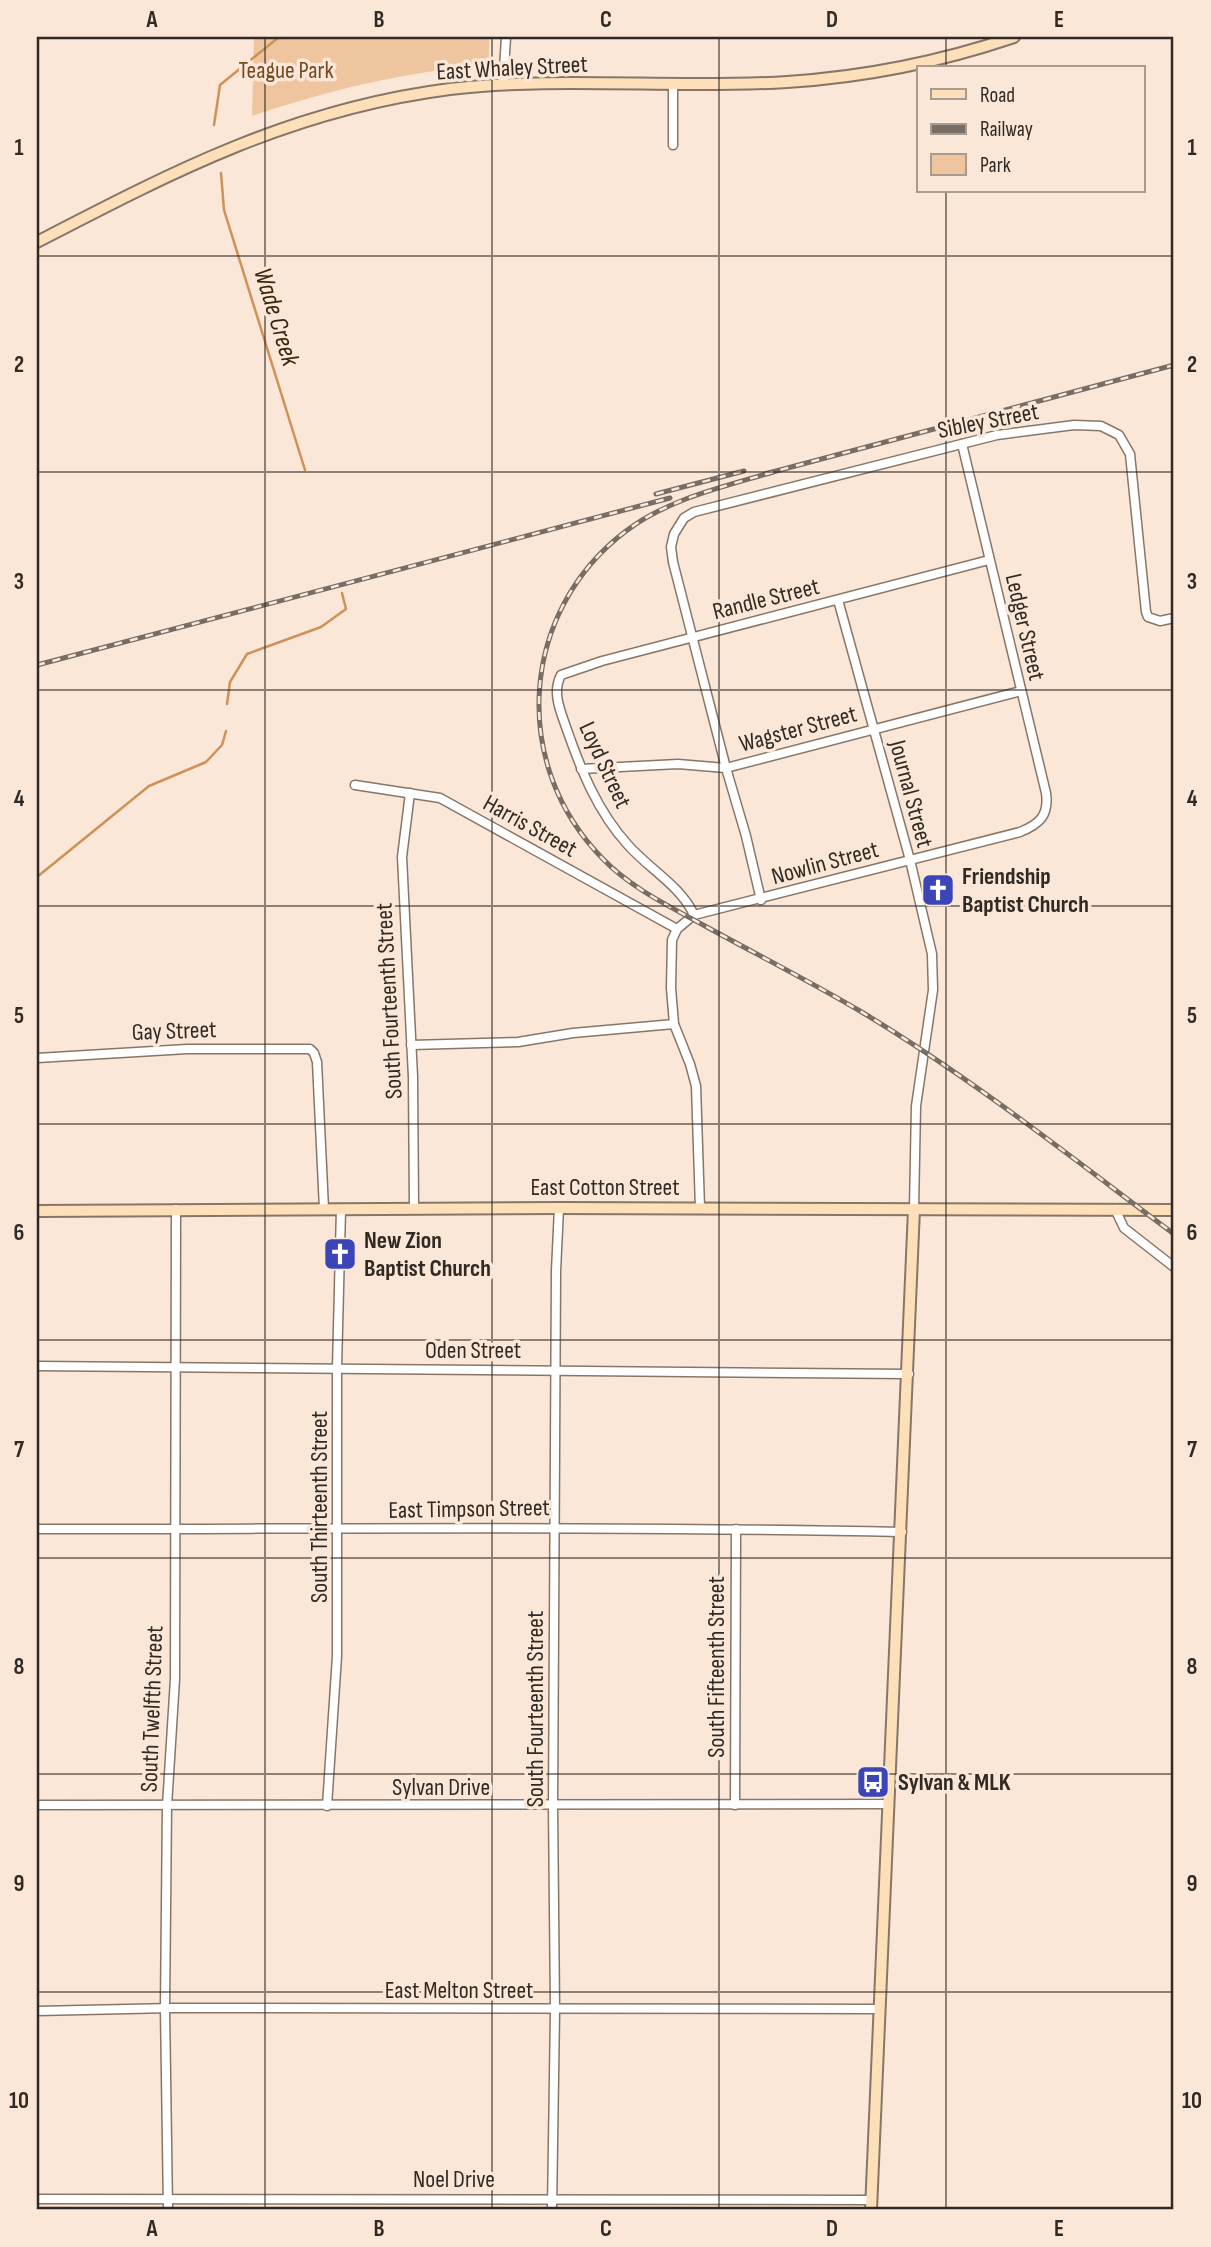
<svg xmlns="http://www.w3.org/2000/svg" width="1211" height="2247" viewBox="0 0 1211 2247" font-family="'Sofia Sans Condensed',sans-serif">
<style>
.green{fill:#efc5a0}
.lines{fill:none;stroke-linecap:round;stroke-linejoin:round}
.stream{stroke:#ce9259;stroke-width:2.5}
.street-casing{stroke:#877668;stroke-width:11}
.secondary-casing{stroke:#877668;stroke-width:14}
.street{stroke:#fff;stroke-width:8}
.secondary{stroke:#fddfba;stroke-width:10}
.rail-casing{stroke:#786d64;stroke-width:5}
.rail{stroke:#fae7d7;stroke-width:2.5;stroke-dasharray:8;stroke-linecap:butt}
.grid{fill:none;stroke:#312a24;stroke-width:2;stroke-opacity:0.55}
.labels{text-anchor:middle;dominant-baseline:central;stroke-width:7;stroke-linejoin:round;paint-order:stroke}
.street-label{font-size:24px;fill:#312a24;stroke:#fae7d7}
.park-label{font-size:24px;fill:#734a20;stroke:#fae7d7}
.poi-label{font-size:24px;font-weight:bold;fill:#312a24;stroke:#fae7d7;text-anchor:start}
.water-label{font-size:26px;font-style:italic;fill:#3d240b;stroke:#fae7d7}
.neatline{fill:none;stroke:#312a24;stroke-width:2.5}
.grid-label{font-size:23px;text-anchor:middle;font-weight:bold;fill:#312a24}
</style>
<rect width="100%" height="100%" fill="#fae7d7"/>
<path class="green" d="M254 37H489V65C407 71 329 90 252 116Z"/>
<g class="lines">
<g class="stream">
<path d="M214 125 220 85 279 37"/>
<path d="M221 173 224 210 305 470"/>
<path d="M227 704 230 682 247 654 321 627 346 609 342 593"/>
<path d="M37 877 149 786 206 762 222 745 226 731"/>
</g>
<defs>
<g id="street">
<path d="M673 84V145"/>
<path d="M503 85 506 37"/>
<path d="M838 600 910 860 932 954 933 990 916 1106 914 1209"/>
<path d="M581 769 678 764 726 768 1021 691"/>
<path d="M355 785 440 798 677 929"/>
<path d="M410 793 402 857 413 1077 414 1208"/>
<path d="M761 900 746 836 726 768 673 562 671 547 674 534 684 518 694 512 997 435 1074 425 1101 426 1119 435 1130 454 1146 612 1148 617 1160 621 1174 618"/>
<path d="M694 915C681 886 649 869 628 845 597 811 581 770 566 727 560 710 552 692 561 675L602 661 989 560"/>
<path d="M411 1045 518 1042 573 1033 674 1024"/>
<path d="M37 1058 187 1049H310L314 1053 317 1062 324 1209"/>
<path d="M700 1208 696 1086 690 1064 674 1024 671 988 672 940 677 929 694 915 1020 832C1040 824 1049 815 1046 793L962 444"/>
<path d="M1115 1209 1124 1228 1174 1267"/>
<path d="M37 1366 909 1374"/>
<path d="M37 1529C325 1529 613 1526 902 1532"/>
<path d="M37 1805 888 1804"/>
<path d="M735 1805 736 1529"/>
<path d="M327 1806 337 1656V1368L341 1209"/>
<path d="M37 2011 172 2008 880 2009"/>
<path d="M37 2199 871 2200"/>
<path d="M168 2210 165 2008 167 1806 175 1679 176 1209"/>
<path d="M552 2210 555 2010 553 1806 556 1271 559 1208"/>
</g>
<g id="secondary">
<path d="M37 242C174 171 293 109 450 89 560 76 676 89 787 82 865 77 940 62 1014 37"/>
<path d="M37 1211 559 1208 1174 1210"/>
<path d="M871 2210 914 1209"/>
</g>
</defs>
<use href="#street" class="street-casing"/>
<use href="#secondary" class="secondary-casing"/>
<use href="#street" class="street"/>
<use href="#secondary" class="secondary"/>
<defs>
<g id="rail">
<path d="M773 472C723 487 668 499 626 531 520 611 509 764 603 859 631 888 669 906 705 926 756 954 809 981 860 1011 970 1077 1071 1157 1174 1234"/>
<path d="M765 474 1174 365"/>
<path d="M656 494 744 471"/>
<path d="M37 665 670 498"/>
</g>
</defs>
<use href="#rail" class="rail-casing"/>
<use href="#rail" class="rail"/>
</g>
<path class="grid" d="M265 37V2210M492 37V2210M719 37V2210M946 37V68M946 191V2210M37 256H1174M37 472H1174M37 690H1174M37 906H1174M37 1124H1174M37 1340H1174M37 1558H1174M37 1774H1174M37 1992H1174"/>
<defs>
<symbol id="church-square" viewBox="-11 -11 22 22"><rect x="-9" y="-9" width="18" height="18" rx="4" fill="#3b45b8" stroke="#fae7d7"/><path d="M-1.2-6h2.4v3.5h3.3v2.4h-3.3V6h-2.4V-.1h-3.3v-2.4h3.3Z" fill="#fff"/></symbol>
<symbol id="bus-square" viewBox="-11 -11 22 22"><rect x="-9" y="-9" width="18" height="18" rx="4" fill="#3b45b8" stroke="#fae7d7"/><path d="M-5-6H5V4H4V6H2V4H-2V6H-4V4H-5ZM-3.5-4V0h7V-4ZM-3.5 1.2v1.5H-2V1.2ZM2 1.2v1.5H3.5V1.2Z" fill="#fff"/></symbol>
</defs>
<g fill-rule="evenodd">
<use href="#church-square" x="919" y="871" width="38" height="38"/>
<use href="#church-square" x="321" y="1235" width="38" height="38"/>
<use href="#bus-square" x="854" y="1763" width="38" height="38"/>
</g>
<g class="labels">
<g class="street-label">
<text transform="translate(512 68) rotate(-3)">East Whaley Street</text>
<text transform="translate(988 421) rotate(-11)">Sibley Street</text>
<text transform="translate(766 599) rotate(-14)">Randle Street</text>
<text transform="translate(1025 627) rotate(77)">Ledger Street</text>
<text transform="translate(798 729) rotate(-15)">Wagster Street</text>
<text transform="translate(605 765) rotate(65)">Loyd Street</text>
<text transform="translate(911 794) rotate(75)">Journal Street</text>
<text transform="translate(530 826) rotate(29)">Harris Street</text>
<text transform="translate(825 863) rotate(-15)">Nowlin Street</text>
<text transform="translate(389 1001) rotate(-93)">South Fourteenth Street</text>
<text transform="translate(174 1031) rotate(-2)">Gay Street</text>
<text x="605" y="1187">East Cotton Street</text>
<text x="473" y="1350">Oden Street</text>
<text transform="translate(319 1507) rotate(-90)">South Thirteenth Street</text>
<text transform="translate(469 1509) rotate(-1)">East Timpson Street</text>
<text transform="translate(716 1667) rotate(-90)">South Fifteenth Street</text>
<text transform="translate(152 1709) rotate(-88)">South Twelfth Street</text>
<text transform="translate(535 1709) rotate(-90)">South Fourteenth Street</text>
<text x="441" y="1787">Sylvan Drive</text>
<text x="459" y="1990">East Melton Street</text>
<text x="454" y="2179">Noel Drive</text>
</g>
<g class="park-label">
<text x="286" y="70">Teague Park</text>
</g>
<g class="poi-label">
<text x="962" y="876">Friendship<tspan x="962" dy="28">Baptist Church</tspan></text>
<text x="364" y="1240">New Zion<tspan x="364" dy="28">Baptist Church</tspan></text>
<text x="898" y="1782">Sylvan &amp; MLK</text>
</g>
<g class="water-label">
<text transform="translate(276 317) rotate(73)">Wade Creek</text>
</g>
</g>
<rect width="1211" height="2247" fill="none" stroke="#fae7d7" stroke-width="77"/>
<rect x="917" y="66" width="228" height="126" fill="#fae7d7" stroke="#aa9b8f" stroke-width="2"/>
<rect x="931" y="89" width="35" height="10" fill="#fddfba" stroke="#aa9b8f" stroke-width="2"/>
<text x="980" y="102" font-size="21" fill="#312a24">Road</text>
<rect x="931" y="124" width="35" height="10" fill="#786d64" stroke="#aa9b8f" stroke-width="2"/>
<text x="980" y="136" font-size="21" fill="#312a24">Railway</text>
<rect x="931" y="154" width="35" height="21" fill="#efc5a0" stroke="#aa9b8f" stroke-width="2"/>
<text x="980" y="172" font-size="21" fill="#312a24">Park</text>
<rect x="38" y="38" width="1134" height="2170" class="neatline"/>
<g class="grid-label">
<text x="152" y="27">A</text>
<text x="379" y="27">B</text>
<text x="606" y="27">C</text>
<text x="832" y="27">D</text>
<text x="1059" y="27">E</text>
<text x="19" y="155">1</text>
<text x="1192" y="155">1</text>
<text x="19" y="372">2</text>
<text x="1192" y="372">2</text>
<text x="19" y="589">3</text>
<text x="1192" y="589">3</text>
<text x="19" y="806">4</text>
<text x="1192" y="806">4</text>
<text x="19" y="1023">5</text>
<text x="1192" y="1023">5</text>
<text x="19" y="1240">6</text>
<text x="1192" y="1240">6</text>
<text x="19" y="1457">7</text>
<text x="1192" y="1457">7</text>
<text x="19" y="1674">8</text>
<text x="1192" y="1674">8</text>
<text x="19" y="1891">9</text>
<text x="1192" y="1891">9</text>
<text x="19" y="2108">10</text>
<text x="1192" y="2108">10</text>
<text x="152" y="2236">A</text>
<text x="379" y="2236">B</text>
<text x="606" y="2236">C</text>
<text x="832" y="2236">D</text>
<text x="1059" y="2236">E</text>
</g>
</svg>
